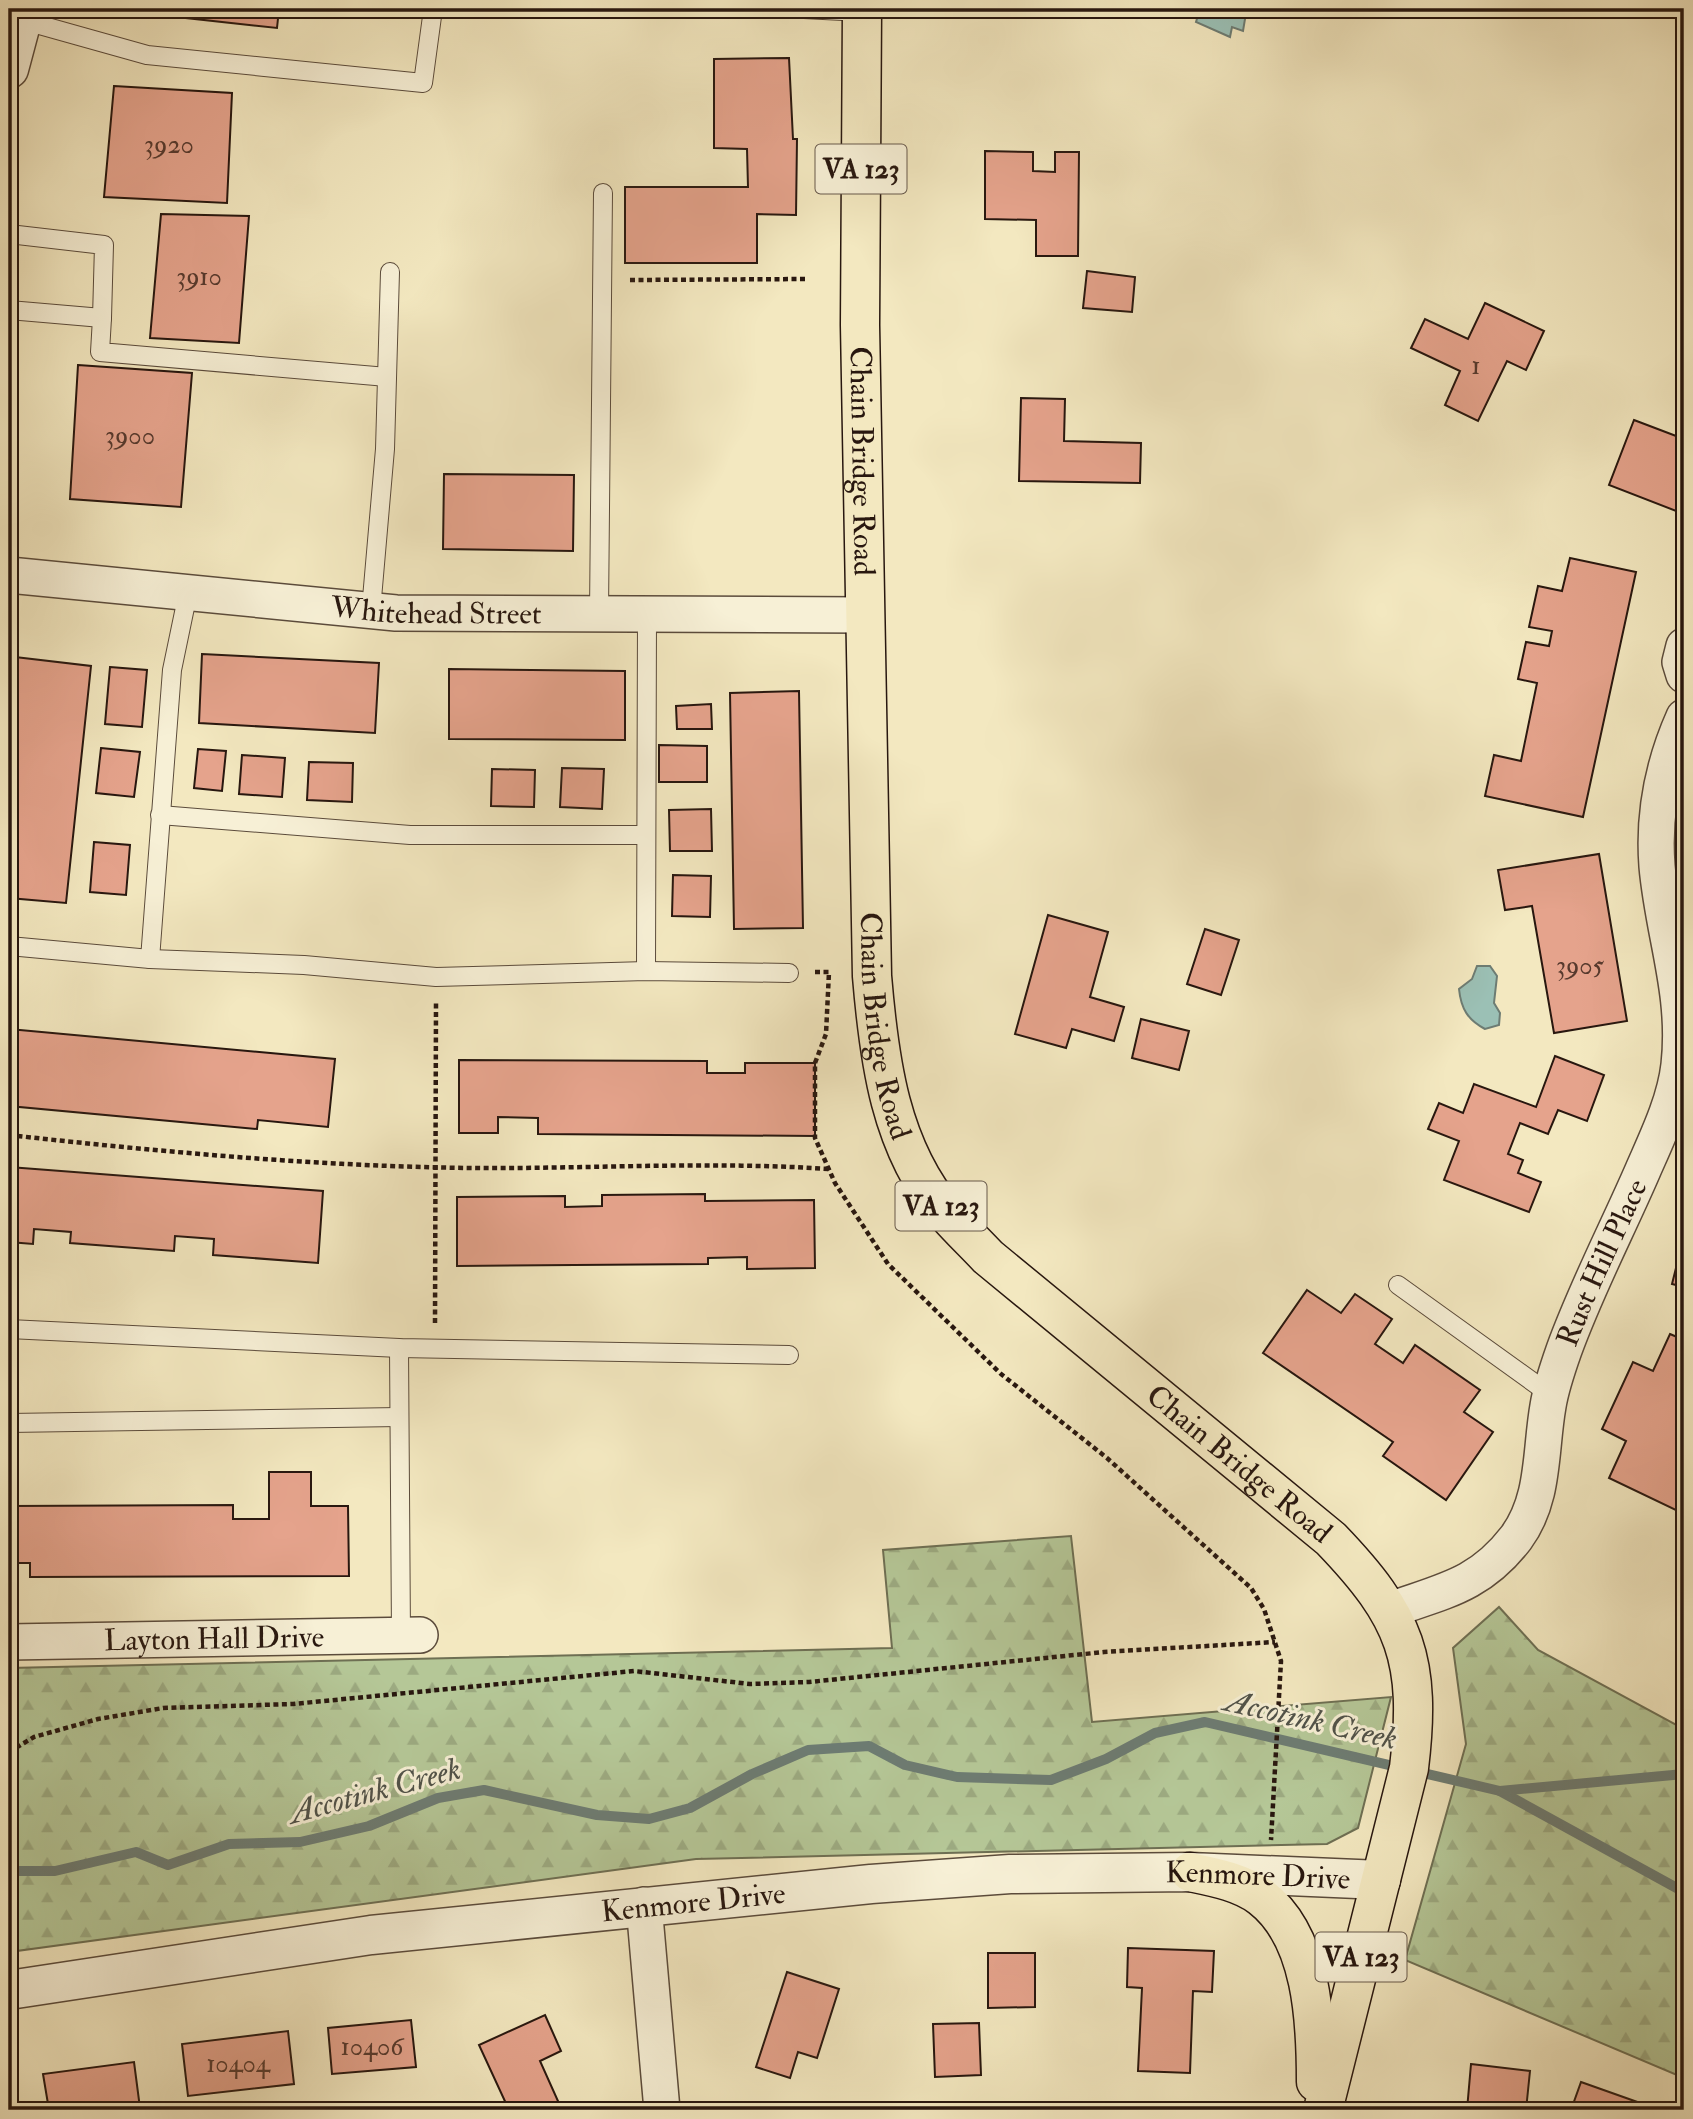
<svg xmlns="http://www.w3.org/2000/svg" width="1693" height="2119" viewBox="0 0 1693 2119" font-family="'IM FELL Double Pica',serif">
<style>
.forest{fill:url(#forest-firs);stroke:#6e6f53;stroke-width:2}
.water{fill:#9bc0b5;stroke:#6d7c73;stroke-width:2}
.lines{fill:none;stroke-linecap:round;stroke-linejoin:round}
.stream{stroke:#6d7c73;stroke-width:10}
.building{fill:#e5a38c;stroke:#28170f;stroke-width:2}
.service-casing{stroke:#5b4b3b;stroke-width:20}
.minor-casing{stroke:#5b4b3b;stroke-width:38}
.tertiary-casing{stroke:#5b4b3b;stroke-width:41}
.primary-casing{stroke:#28170f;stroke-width:41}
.path{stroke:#28170f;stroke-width:4.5;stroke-dasharray:5 3.5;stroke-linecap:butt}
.service{stroke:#f7f0d6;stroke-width:18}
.minor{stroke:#f7f0d6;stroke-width:35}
.tertiary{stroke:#f7f0d6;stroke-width:38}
.primary{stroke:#f3e8c0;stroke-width:38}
.labels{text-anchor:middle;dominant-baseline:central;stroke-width:6;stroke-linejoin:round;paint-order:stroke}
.number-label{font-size:26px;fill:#573a2e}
.shield{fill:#f7f0d6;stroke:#66584b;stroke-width:2}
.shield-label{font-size:28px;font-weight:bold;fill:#28170f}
.street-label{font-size:30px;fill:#28170f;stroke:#f7f0d6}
.water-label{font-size:32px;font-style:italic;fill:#505249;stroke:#f7f0d6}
</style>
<defs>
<pattern id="forest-firs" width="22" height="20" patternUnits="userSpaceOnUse" patternTransform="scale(1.75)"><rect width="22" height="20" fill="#b5c797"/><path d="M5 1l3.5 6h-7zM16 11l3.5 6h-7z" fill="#9caa81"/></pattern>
</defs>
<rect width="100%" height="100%" fill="#f3e8c0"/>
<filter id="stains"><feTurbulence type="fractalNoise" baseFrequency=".00286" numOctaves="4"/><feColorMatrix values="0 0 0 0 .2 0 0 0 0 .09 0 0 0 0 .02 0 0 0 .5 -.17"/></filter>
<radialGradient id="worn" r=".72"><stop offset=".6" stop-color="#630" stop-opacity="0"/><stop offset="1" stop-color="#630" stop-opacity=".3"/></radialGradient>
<g class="forest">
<path d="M1071 1536 1092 1722 1391 1697 1358 1828 1327 1844 696 1859 9 1952V1668L892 1648 883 1550Z"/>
<path d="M1499 1607 1538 1650 1684 1729V2078L1405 1960 1466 1744 1453 1648Z"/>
</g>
<g class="water">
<path d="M1200 9H1237L1246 13 1243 31 1232 27 1230 37 1196 22Z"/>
<path d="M1477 966H1490L1497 976 1494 1003 1500 1013 1499 1025 1485 1029C1468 1020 1461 1009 1459 989L1472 979Z"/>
</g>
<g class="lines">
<g class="stream">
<path d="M1500 1791 1684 1892"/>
<path d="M9 1871H55L136 1852 168 1865 229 1844 300 1842 369 1826 438 1798 484 1790 597 1815 649 1819 690 1808 752 1774 808 1750 869 1746 905 1765 957 1777 1051 1780 1106 1759 1155 1733 1205 1722 1500 1791 1684 1774"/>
</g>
</g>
<g class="building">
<path d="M160 9H279L277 28 159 15Z"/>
<path d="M789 58 793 139H797L796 215 757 214V263H625V187H748L747 149 714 148V59Z"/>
<path d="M114 86 232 93 227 203 104 197Z"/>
<path d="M985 151 1033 152V171L1055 172V152H1079L1078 256H1036V220L985 219Z"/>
<path d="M161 214 249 216 239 343 150 338Z"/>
<path d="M1087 271 1135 277 1132 312 1083 308Z"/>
<path d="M1485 303 1544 331 1526 370 1507 361 1478 421 1445 405 1460 371 1411 348 1425 319 1468 339Z"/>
<path d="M78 365 192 373 181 507 70 499Z"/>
<path d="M1021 398 1065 399 1064 441 1141 443 1140 483 1019 481Z"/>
<path d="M1634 420 1684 439V514L1609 485Z"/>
<path d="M444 474 574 475 573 551 443 549Z"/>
<path d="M1570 558 1636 572 1583 817 1485 796 1494 755 1521 761 1537 683 1518 679 1526 642 1549 646 1552 631 1529 627 1538 586 1562 591Z"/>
<path d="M202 654 379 663 375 733 199 723Z"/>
<path d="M15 657 91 666 66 903 9 898V727Z"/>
<path d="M110 667 147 670 142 727 105 724Z"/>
<path d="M449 669 625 671V740L449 739Z"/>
<path d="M799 691 803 928 734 929 730 693Z"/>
<path d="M711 704 712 729H677L676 706Z"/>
<path d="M659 745 707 746V782H659Z"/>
<path d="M101 748 140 752 134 797 96 793Z"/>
<path d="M198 749 226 751 222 791 194 788Z"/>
<path d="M242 755 285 758 282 797 239 794Z"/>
<path d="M309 762 353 763 352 802 307 800Z"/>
<path d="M562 768 604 769 602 809 560 807Z"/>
<path d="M492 769 535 770 534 807 491 806Z"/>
<path d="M711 809 712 851H670L669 810Z"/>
<path d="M94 842 130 845 126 895 90 892Z"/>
<path d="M1599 854 1627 1021 1554 1033 1532 906 1505 910 1498 870Z"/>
<path d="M673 875 711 876 710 917 672 916Z"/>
<path d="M1048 915 1108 932 1090 997 1124 1007 1114 1041 1072 1029 1066 1048 1015 1034Z"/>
<path d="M1205 929 1239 940 1221 995 1187 984Z"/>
<path d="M1141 1019 1189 1031 1179 1070 1132 1058Z"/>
<path d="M9 1029 335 1059 328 1127 258 1120 257 1129 9 1106Z"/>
<path d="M1555 1056 1604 1075 1587 1121 1558 1110 1548 1134 1520 1123 1508 1154 1523 1160 1518 1173 1541 1182 1529 1212 1444 1180 1459 1141 1428 1129 1439 1103 1463 1113 1474 1084 1536 1107Z"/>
<path d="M459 1060 707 1061V1073H745V1063H815V1136L538 1134V1118L498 1117V1133H459Z"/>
<path d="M9 1167 323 1191 318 1263 213 1255 214 1239 175 1236 174 1251 70 1243 71 1232 34 1229 33 1244 9 1242Z"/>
<path d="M705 1194V1201L814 1200 815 1268 747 1269V1257L708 1258V1264L457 1266V1197L565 1196V1207L602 1206V1195Z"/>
<path d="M1684 1236V1287L1672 1284Z"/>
<path d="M1307 1290 1341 1313 1355 1294 1392 1319 1375 1344 1403 1363 1415 1345 1480 1390 1464 1412 1493 1432 1446 1500 1383 1456 1393 1442 1263 1353Z"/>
<path d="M1670 1334 1684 1340 1682 1513 1609 1478 1626 1441 1602 1429 1633 1362 1653 1371Z"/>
<path d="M269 1472H311V1506H348L349 1576 30 1577V1563H9V1506L233 1505V1519H269Z"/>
<path d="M1128 1948 1214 1951 1212 1992 1193 1991 1190 2073 1138 2071 1142 1988 1127 1987Z"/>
<path d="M988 1953H1035V2007L988 2008Z"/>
<path d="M787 1972 839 1989 817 2058 798 2052 790 2078 756 2067Z"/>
<path d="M545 2015 561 2051 540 2061 562 2110H509L479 2045Z"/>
<path d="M411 2020 416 2067 332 2074 328 2028Z"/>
<path d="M979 2023 981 2075 935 2077 933 2024Z"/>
<path d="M288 2031 294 2084 188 2096 182 2044Z"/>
<path d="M134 2062 140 2108 49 2110 43 2074Z"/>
<path d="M1471 2064 1530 2071 1526 2110H1467Z"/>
<path d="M1581 2082 1660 2110H1571Z"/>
</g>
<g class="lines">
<defs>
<g id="service">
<path d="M804 9 862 12"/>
<path d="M22 20 147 55 423 83 433 9"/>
<path d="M9 234 104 245 102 318"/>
<path d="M9 310 102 318 100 352 387 377"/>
<path d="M371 610 385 449 390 272"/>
<path d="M599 613 603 193"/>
<path d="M160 815 410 835H646"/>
<path d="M9 946 150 959 304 965 436 977 646 971 789 973"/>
<path d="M150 959 172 670 188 593"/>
<path d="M646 971 647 614"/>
<path d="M1398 1285 1551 1395"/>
<path d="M9 1329 399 1348 789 1355"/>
<path d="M399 1348 401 1636"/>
<path d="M9 1423 399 1417"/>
</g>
<g id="minor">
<path id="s1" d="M9 575 396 613 865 615"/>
<path d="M1684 646 1680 662 1684 675"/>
<path id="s2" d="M1390 1610C1443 1591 1479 1586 1516 1538 1545 1499 1540 1451 1548 1406 1551 1387 1558 1367 1564 1350 1586 1289 1617 1230 1643 1170 1657 1138 1675 1101 1679 1065 1687 993 1663 935 1657 866 1653 814 1663 764 1684 717"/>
<path id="s3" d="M9 1642 420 1635"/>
<path d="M644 1905 662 2110"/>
</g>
<g id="tertiary">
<path d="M9 69 25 9"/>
<path id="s4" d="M9 1990 371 1935 871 1884 1010 1874 1190 1872 1381 1880"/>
</g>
<g id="primary">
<path id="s5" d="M862 9 860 325 872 976C879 1060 890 1148 947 1214 960 1229 975 1243 988 1257L1331 1539C1406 1617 1422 1660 1409 1768L1323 2110"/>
<path d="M1190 1872C1214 1877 1241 1882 1261 1897 1313 1937 1316 2022 1316 2082"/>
</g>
</defs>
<use href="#service" class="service-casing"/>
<use href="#minor" class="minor-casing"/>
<use href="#tertiary" class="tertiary-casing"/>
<use href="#primary" class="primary-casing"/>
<g class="path">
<path d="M630 280 807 279"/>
<path d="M815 972H829L826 1034 815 1063V1138L835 1183 888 1264 1001 1374 1107 1458 1251 1588 1264 1609 1281 1661 1271 1840"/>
<path d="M9 1135C162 1152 315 1166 469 1168 589 1169 709 1161 829 1169"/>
<path d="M435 1323 436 1002"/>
<path d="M9 1752 34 1737 98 1719 163 1708 293 1704 634 1671 750 1684 809 1682 1104 1652 1275 1642"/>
</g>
<use href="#service" class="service"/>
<use href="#minor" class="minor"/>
<use href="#tertiary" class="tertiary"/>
<use href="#primary" class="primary"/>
</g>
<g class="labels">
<g class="number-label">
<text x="169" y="145">3920</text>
<text x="199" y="277">3910</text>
<text x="1476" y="366">1</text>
<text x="130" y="436">3900</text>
<text x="1580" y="966">3905</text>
<text x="372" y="2047">10406</text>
<text x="238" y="2064">10404</text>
</g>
<g class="shield">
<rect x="815.5" y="144.5" width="91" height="49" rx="5"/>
<rect x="895.5" y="1181.5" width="91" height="49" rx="5"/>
<rect x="1315.5" y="1932.5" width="91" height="49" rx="5"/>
</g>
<g class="shield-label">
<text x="861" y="169">VA 123</text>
<text x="941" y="1206">VA 123</text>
<text x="1361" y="1957">VA 123</text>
</g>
<g class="street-label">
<text stroke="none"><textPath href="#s5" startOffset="452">Chain Bridge Road</textPath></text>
<text stroke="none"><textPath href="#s1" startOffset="429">Whitehead Street</textPath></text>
<text stroke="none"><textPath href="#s5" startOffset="1018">Chain Bridge Road</textPath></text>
<text stroke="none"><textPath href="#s2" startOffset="439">Rust Hill Place</textPath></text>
<text stroke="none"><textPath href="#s5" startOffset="1606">Chain Bridge Road</textPath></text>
<text stroke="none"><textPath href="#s3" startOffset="205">Layton Hall Drive</textPath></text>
<text stroke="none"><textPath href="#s4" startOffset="1256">Kenmore Drive</textPath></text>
<text stroke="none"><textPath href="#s4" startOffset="690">Kenmore Drive</textPath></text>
</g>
<g class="water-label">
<text transform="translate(1311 1720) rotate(13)">Accotink Creek</text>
<text transform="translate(375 1791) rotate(-15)">Accotink Creek</text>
</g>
</g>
<rect width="1693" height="2119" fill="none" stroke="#f3e8c0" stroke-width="35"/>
<rect x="10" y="10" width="1672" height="2098" fill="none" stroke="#28170f" stroke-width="3.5"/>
<rect x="18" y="18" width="1658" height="2084" fill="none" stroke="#28170f" stroke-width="2"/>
<rect width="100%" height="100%" filter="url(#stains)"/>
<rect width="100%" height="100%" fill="url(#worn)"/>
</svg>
